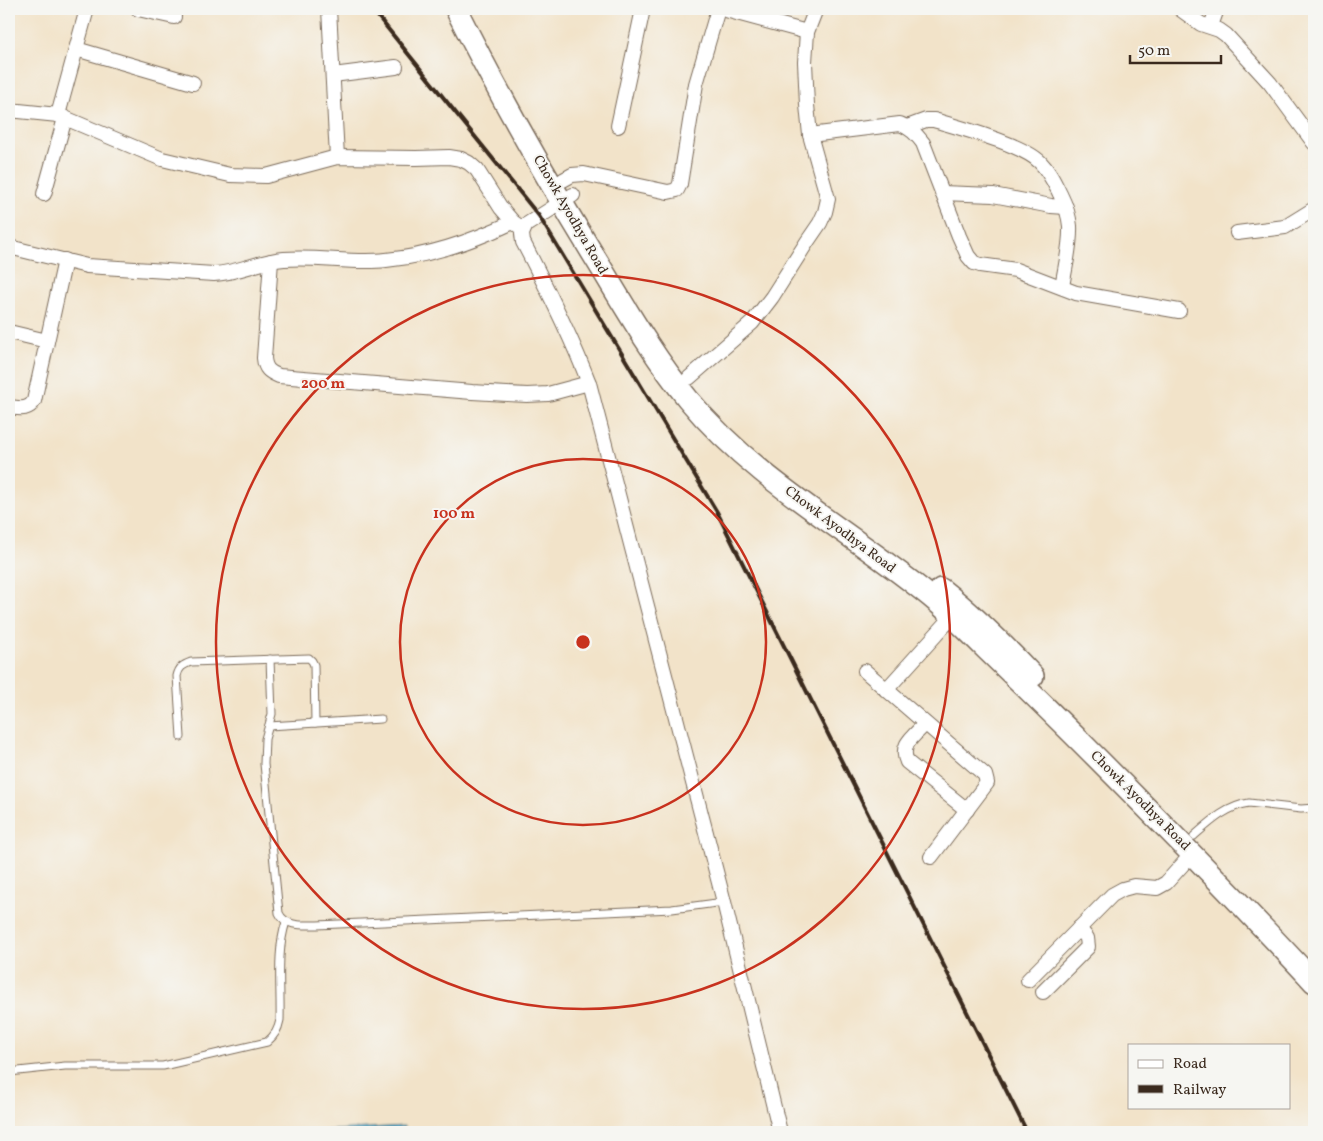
<svg xmlns="http://www.w3.org/2000/svg" width="1323" height="1141" viewBox="0 0 1323 1141" font-family="Vollkorn,serif">
<style>
.water{fill:#4ca9ca;stroke:#446a74}
.lines{fill:none;stroke-linecap:round;stroke-linejoin:round}
.service-casing{stroke:#7b6b5a;stroke-width:9}
.minor-casing{stroke:#7b6b5a;stroke-width:16}
.primary-casing{stroke:#7b6b5a;stroke-width:24}
.service{stroke:#fff;stroke-width:7}
.minor{stroke:#fff;stroke-width:14}
.primary{stroke:#fff;stroke-width:21}
.rail{stroke:#3b2a1e;stroke-width:4}
.ring{fill:none;stroke:#c8321e;stroke-width:2.5}
.labels{text-anchor:middle;dominant-baseline:central;stroke-width:4;stroke-linejoin:round;paint-order:stroke}
.street-label{font-size:14px;fill:#3b2a1e;stroke:#f6f6f2}
.centre{fill:#c8321e;stroke:#f6f6f2;stroke-width:2.5}
.ring-label{font-size:15px;text-anchor:middle;font-weight:bold;fill:#c8321e;stroke:#f6f6f2;stroke-width:4;stroke-linejoin:round;paint-order:stroke}
</style>
<rect width="100%" height="100%" fill="#f6f6f2"/>
<filter id="ink" filterUnits="userSpaceOnUse"><feTurbulence type="fractalNoise" baseFrequency=".02" numOctaves="2"/><feDisplacementMap in="SourceGraphic" scale="10" xChannelSelector="R" yChannelSelector="G"/><feConvolveMatrix kernelMatrix="1 2 1 2 8 2 1 2 1" color-interpolation-filters="sRGB"/></filter>
<filter id="wash" filterUnits="userSpaceOnUse"><feTurbulence type="fractalNoise" baseFrequency=".0096" numOctaves="4" result="noise"/><feDisplacementMap in="SourceGraphic" scale="20" xChannelSelector="R" yChannelSelector="G"/><feGaussianBlur stdDeviation="1.12" result="paint"/><feColorMatrix in="noise" values="0 0 0 0 0 0 0 0 0 0 0 0 0 0 0 0 0 1.4 0 .05"/><feComposite in="paint" operator="in"/></filter>
<g filter="url(#wash)">
<rect width="100%" height="100%" fill="#f2e3c9"/>
<path class="water" d="M404 1126V1132H296Z"/>
</g>
<g filter="url(#ink)">
<g class="lines">
<defs>
<g id="service">
<path d="M270 659 272 714 265 739 264 764 279 913C285 927 304 925 317 925L672 909 724 902"/>
<path d="M269 726 381 719"/>
<path d="M181 737 177 676C179 667 183 665 191 662L309 658 312 661 314 665 315 723"/>
<path d="M1194 836C1210 822 1227 806 1249 803L1301 809 1314 808"/>
<path d="M9 1072 65 1066H163L267 1042C275 1035 278 1030 280 1020 281 988 276 952 286 922"/>
</g>
<g id="minor">
<path d="M138 9 174 17"/>
<path d="M329 9 337 157"/>
<path d="M722 9 807 32"/>
<path d="M1180 9 1201 24 1219 30 1226 35 1270 83 1314 143"/>
<path d="M1211 26 1217 9"/>
<path d="M76 49 193 83"/>
<path d="M333 75 396 67"/>
<path d="M9 110 58 115 162 159 230 175 266 176 337 157 416 158 449 157 461 159 469 163 477 170 501 208 513 222 523 229"/>
<path d="M58 115 87 9"/>
<path d="M618 126 643 9"/>
<path d="M907 127 926 120H934C960 128 1022 144 1040 162 1049 171 1054 182 1060 194 1065 204 1069 215 1070 226 1071 246 1065 267 1062 287"/>
<path d="M810 135 900 124C911 128 916 134 923 143L959 236 968 256 974 263 980 265 1016 270 1076 293 1179 311"/>
<path d="M563 180 572 175 584 174 668 192 677 190 680 184 696 84 718 9"/>
<path d="M942 193 993 195 1051 206 1066 207"/>
<path d="M44 194 65 118"/>
<path d="M573 195 526 225 522 234 523 242C547 288 570 334 589 383L724 902 780 1132"/>
<path d="M1237 233 1285 227 1314 209"/>
<path d="M9 247 87 266 214 274C238 273 259 261 284 259 318 256 353 264 386 260 431 256 473 241 513 222"/>
<path d="M271 261 264 358C265 369 269 372 279 376L472 392 527 395 548 394 589 383"/>
<path d="M9 332 47 341"/>
<path d="M689 378 752 323 772 297 807 242 820 223 825 212 828 199 810 135 807 105 805 62 807 32 816 9"/>
<path d="M9 407C19 408 28 411 34 401L65 260"/>
<path d="M865 671 985 775 987 783 931 857"/>
<path d="M886 690 952 617"/>
<path d="M925 724C914 736 899 745 907 762L967 810"/>
<path d="M1028 980 1112 895 1123 889 1134 886 1157 888 1166 883 1192 854"/>
<path d="M1043 992 1088 947 1087 938 1079 928"/>
</g>
<g id="primary">
<path d="M456 9C498 93 545 176 594 256 624 305 652 355 688 399 757 483 856 534 938 603 954 617 970 633 986 649 1017 679 1049 710 1080 741 1159 820 1238 900 1314 982"/>
<path d="M941 589C975 616 1004 645 1033 676"/>
</g>
</defs>
<use href="#service" class="service-casing"/>
<use href="#minor" class="minor-casing"/>
<use href="#primary" class="primary-casing"/>
<use href="#service" class="service"/>
<use href="#minor" class="minor"/>
<use href="#primary" class="primary"/>
<path class="rail" d="M372 9 539 216 717 512 1027 1132"/>
</g>
</g>
<g class="ring">
<circle cx="583" cy="642" r="183"/>
<circle cx="583" cy="642" r="367"/>
</g>
<g class="labels">
<g class="street-label">
<text transform="translate(570 215) rotate(60)">Chowk Ayodhya Road</text>
<text transform="translate(840 530) rotate(37)">Chowk Ayodhya Road</text>
<text transform="translate(1140 801) rotate(45)">Chowk Ayodhya Road</text>
</g>
</g>
<circle cx="583" cy="642" r="8" class="centre"/>
<g class="ring-label">
<text x="323" y="388">200 m</text>
<text x="454" y="518">100 m</text>
</g>
<rect width="1323" height="1141" fill="none" stroke="#f6f6f2" stroke-width="30"/>
<rect x="1128" y="1044" width="162" height="65" fill="#f6f6f2" stroke="#aba49d"/>
<rect x="1138" y="1060" width="25" height="8" fill="#ffffff" stroke="#aba49d"/>
<text x="1173" y="1068" font-size="15" fill="#3b2a1e">Road</text>
<rect x="1138" y="1085" width="25" height="8" fill="#3b2a1e" stroke="#aba49d"/>
<text x="1173" y="1094" font-size="15" fill="#3b2a1e">Railway</text>
<path d="M1130 55v8h91v-8" fill="none" stroke="#3b2a1e" stroke-width="2.5"/>
<text x="1138" y="55" font-size="15" fill="#3b2a1e" stroke="#f6f6f2" stroke-width="4" paint-order="stroke">50 m</text>
</svg>
